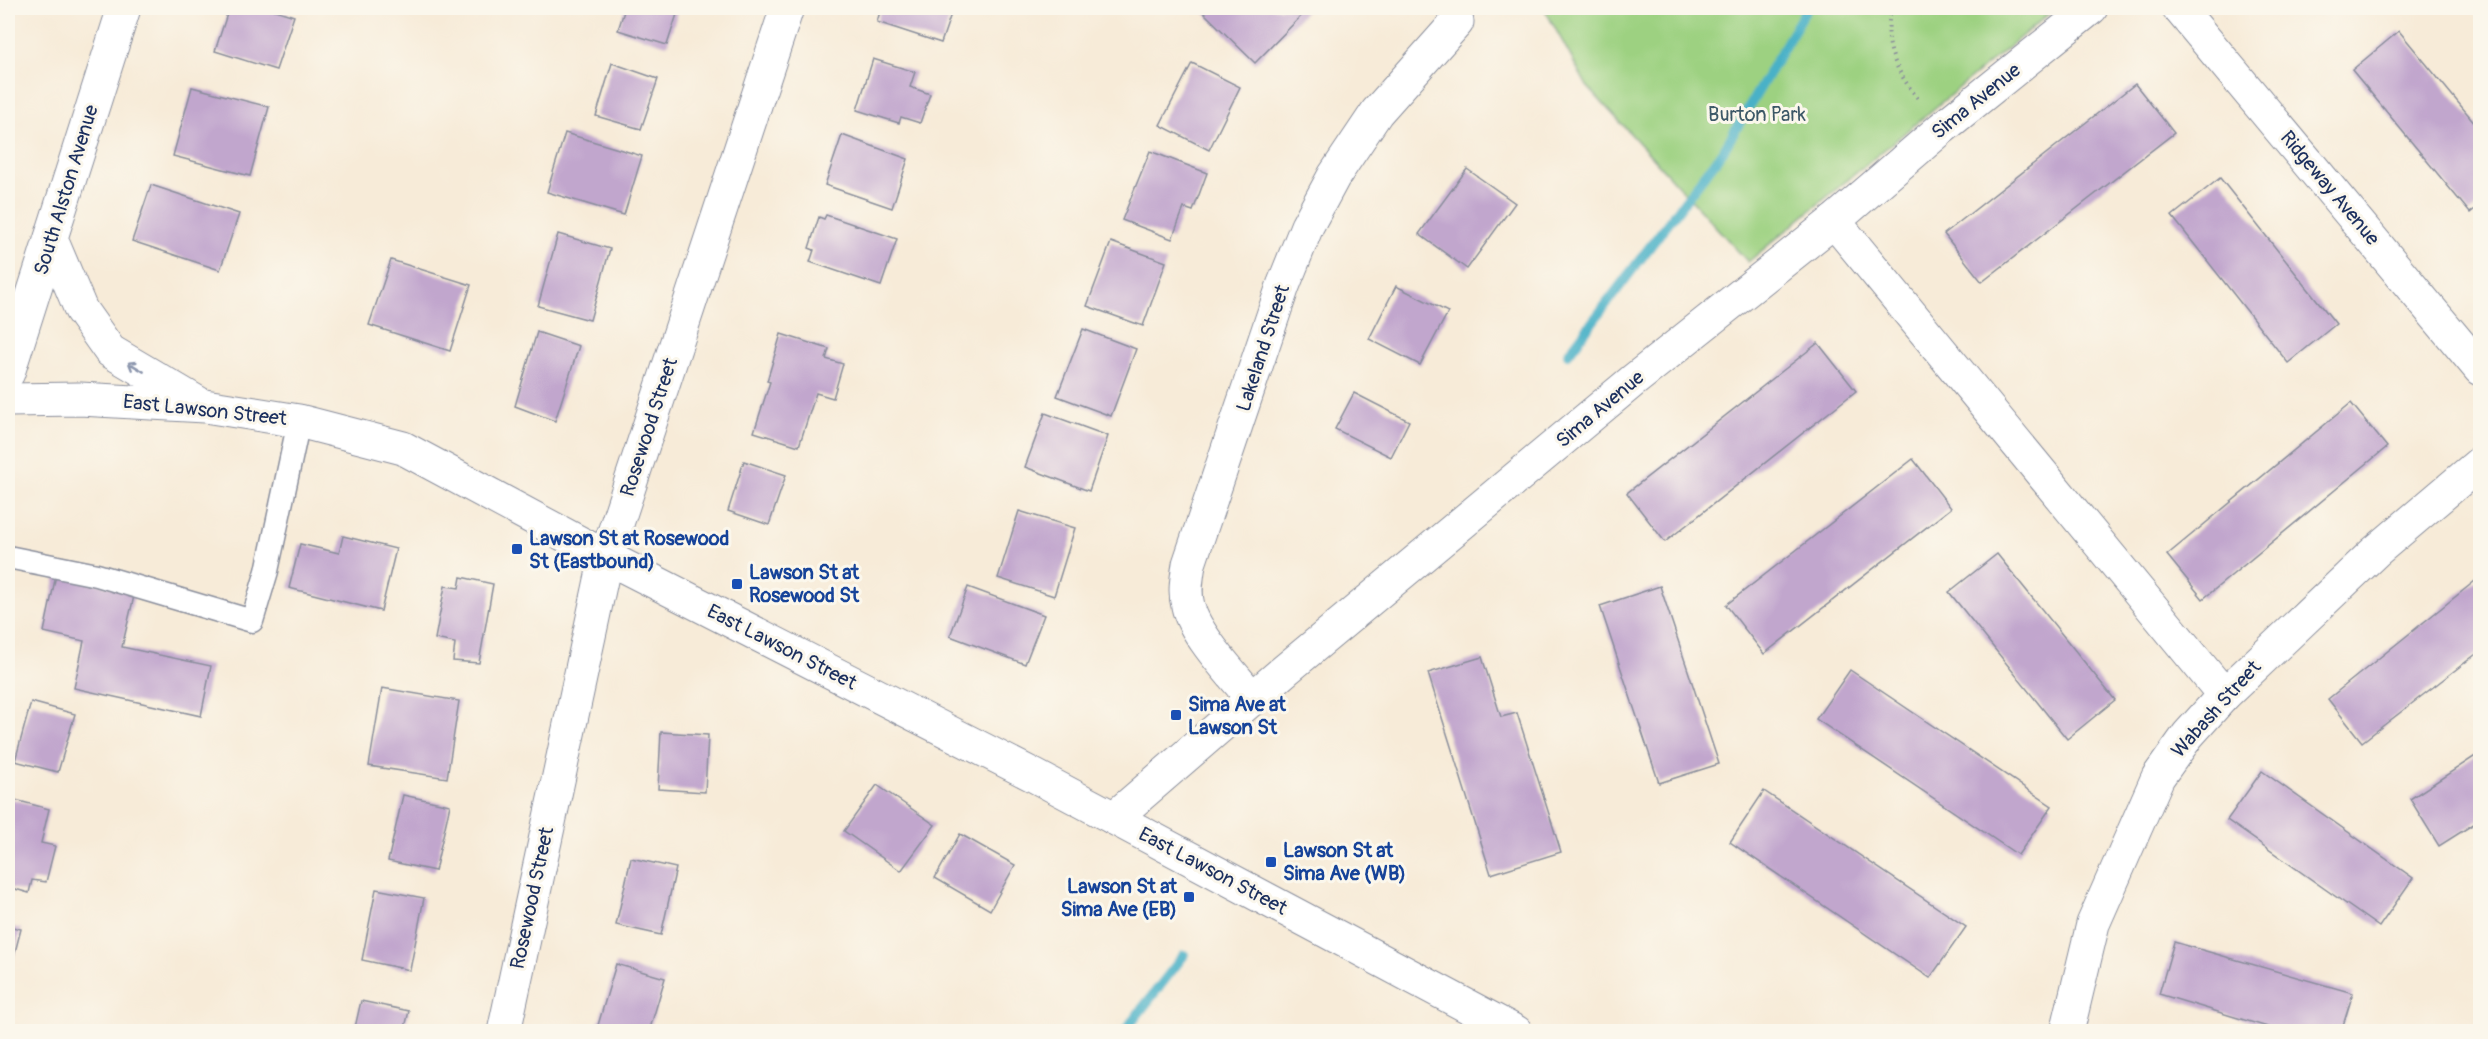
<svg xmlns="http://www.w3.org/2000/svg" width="2488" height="1039" viewBox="0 0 2488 1039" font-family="Pangolin,sans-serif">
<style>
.green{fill:#9dd181;stroke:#5c8070;stroke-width:1.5}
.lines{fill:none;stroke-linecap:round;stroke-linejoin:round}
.stream{stroke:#48b1c7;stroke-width:10}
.building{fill:#c1a6cd}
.service-casing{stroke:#898d9b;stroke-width:25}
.minor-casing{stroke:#898d9b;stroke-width:35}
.tertiary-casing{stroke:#898d9b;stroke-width:35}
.primary-casing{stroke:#898d9b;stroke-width:35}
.path{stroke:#898d9b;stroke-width:4;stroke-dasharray:1.5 4.5;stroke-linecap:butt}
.service{stroke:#fff;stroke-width:22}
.minor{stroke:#fff;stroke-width:33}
.tertiary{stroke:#fff;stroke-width:33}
.primary{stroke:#fff;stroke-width:33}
.oneway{stroke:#8d97ae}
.transit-dot{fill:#1a4fb4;stroke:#fbf7ec;stroke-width:2}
.labels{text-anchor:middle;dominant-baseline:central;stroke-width:6;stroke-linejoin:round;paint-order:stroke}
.street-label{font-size:20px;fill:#1b2f5e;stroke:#fbf7ec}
.park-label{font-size:20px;fill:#3c5867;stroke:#fbf7ec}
.transit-label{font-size:20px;font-weight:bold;fill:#164399;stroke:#fbf7ec;text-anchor:start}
</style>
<rect width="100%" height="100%" fill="#fbf7ec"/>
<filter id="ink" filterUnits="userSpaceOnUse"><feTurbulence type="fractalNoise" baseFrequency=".0167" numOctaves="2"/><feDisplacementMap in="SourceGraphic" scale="12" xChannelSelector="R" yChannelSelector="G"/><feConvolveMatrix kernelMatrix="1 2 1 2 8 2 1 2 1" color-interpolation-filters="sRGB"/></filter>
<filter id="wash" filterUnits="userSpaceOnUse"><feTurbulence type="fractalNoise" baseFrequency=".008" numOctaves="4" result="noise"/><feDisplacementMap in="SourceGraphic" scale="24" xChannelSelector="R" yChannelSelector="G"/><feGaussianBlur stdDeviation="1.35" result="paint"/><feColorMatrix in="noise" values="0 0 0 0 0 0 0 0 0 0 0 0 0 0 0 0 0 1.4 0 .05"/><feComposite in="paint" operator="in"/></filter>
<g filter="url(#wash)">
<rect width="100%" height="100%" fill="#f7ebd8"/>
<path class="green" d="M1544 8H2056L1748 262 1587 86Z"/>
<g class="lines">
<g class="stream">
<path d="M1568 354 1723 151 1807 8"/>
<path d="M1124 1032 1184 955"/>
</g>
</g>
<g id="blocks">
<g class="building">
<path d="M229 8H269L294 16 276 70 215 51Z"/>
<path d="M625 8H679L667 45 618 30Z"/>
<path d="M881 8H953L941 43 877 22Z"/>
<path d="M1206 8H1309L1255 63 1202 11Z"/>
<path d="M2399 31 2480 129V205L2470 213 2352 70Z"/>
<path d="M873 59 915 72 910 87 930 94 920 123 901 117 899 123 857 110Z"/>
<path d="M612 63 658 79 641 129 596 116Z"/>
<path d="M1192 63 1240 87 1209 150 1160 125Z"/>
<path d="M2135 84 2174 133 1982 282 1944 234Z"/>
<path d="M192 87 269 107 250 176 173 156Z"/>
<path d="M565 133 642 156 624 215 547 192Z"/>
<path d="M842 135 908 159 892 208 825 185Z"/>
<path d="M1150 151 1207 173 1193 211 1184 208 1172 239 1122 220Z"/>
<path d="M1467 169 1515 203 1467 269 1419 234Z"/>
<path d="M2220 178 2336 324 2288 363 2172 216Z"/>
<path d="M151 185 239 214 220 270 132 241Z"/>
<path d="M826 215 897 239 881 286 810 262 814 250 809 248 819 217 824 219Z"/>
<path d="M558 234 610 249 590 320 538 306Z"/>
<path d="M1111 242 1166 262 1143 326 1087 306Z"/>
<path d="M391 260 471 285 450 351 369 325Z"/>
<path d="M1396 286 1448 312 1420 365 1369 339Z"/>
<path d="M1083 329 1136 349 1111 416 1057 396Z"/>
<path d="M537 332 579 346 555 421 515 406Z"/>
<path d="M781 334 829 349 826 359 843 364 833 398 816 393 799 446 754 432 770 382 767 381Z"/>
<path d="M1818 343 1856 391 1665 542 1627 493Z"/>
<path d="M1354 393 1409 421 1391 457 1335 429Z"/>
<path d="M2351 403 2387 447 2203 599 2167 555Z"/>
<path d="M1045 413 1108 436 1089 491 1025 467Z"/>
<path d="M1913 459 1951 508 1764 654 1726 605Z"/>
<path d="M744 461 786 475 769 525 728 511Z"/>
<path d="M1019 511 1075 528 1054 596 998 578Z"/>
<path d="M343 536 396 549 381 611 289 588 300 544 339 553Z"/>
<path d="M1997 554 2115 700 2067 739 1949 592Z"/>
<path d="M56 575 135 592 122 647 211 666 201 716 74 688 84 641 44 632Z"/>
<path d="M461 577 493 584 479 663 453 661 455 643 435 639 445 586 459 588Z"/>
<path d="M2480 577V651L2362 742 2328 699Z"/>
<path d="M1660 586 1719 764 1659 783 1600 606Z"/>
<path d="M968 587 1044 615 1025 664 950 636Z"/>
<path d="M1482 657 1501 717 1517 713 1561 852 1491 874 1428 673Z"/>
<path d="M1850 670 2052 806 2018 855 1816 719Z"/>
<path d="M382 688 459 701 447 778 369 766Z"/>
<path d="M31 702 75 714 58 772 15 761Z"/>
<path d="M661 732 708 735 705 792 658 789Z"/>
<path d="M2480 753V820L2439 846 2410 799Z"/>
<path d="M2262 771 2413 878 2379 927 2227 820Z"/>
<path d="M877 785 935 825 901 871 844 831Z"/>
<path d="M1764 791 1966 927 1930 978 1730 842Z"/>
<path d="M403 795 450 805 435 871 388 861Z"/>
<path d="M8 798 49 809 41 843 55 846 46 882 32 880 29 893 8 887Z"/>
<path d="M960 834 1015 865 990 910 935 878Z"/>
<path d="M631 858 676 868 661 935 616 925Z"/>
<path d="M376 889 424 898 410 970 362 960Z"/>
<path d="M8 926 21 929 8 979Z"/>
<path d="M2174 942 2353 993 2341 1032H2284L2159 994Z"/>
<path d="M616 964 665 978 649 1032H596Z"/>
<path d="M361 1001 409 1011 404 1032H354Z"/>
<path d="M1220 1024 1233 1032H1216Z"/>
</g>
</g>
</g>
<g filter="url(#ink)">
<use href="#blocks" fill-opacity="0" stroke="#898d9b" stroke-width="1.5"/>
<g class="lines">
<defs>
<path id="service" d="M8 557 97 575 252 621 267 571 299 421"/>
<g id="minor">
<path d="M2179 8 2480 369"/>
<path d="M1834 221 2224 695"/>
<path d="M1253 699C1234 676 1194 634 1188 606 1184 592 1187 578 1189 564L1283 286 1307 226 1334 176 1377 112 1457 22"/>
<path d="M1114 818 1283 672 1634 380 1834 221 1942 128 2091 8"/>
<path d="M504 1032 606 557 787 8"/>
<path d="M2067 1032 2093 924 2158 777 2188 735 2224 695 2375 552 2480 463"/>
</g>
<g id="tertiary">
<path d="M51 239 81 310 110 351 198 403"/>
<path d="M8 400 80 399 205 406 299 421 403 448 606 557 1035 776 1516 1032"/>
</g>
<path id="primary" d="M8 373 124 8"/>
</defs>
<use href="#service" class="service-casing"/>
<use href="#minor" class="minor-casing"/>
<use href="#tertiary" class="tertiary-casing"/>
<use href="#primary" class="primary-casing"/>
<path class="path" d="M1891 8C1883 47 1895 69 1919 100"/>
<use href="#service" class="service"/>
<use href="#minor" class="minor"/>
<use href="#tertiary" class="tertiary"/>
<use href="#primary" class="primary"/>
</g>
<defs><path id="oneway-shaft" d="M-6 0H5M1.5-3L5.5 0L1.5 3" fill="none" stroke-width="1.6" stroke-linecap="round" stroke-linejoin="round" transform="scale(1.5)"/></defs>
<use class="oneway" href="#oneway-shaft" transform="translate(136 367) rotate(-149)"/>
</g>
<g class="transit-dot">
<rect x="511" y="543" width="12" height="12" rx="3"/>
<rect x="731" y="578" width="12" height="12" rx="3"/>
<rect x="1170" y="709" width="12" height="12" rx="3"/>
<rect x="1265" y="856" width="12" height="12" rx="3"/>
<rect x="1183" y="891" width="12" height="12" rx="3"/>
</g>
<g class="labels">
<g class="street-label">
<text transform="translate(1976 101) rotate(-39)">Sima Avenue</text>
<text transform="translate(2330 188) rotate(50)">Ridgeway Avenue</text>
<text transform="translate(66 190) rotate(-73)">South Alston Avenue</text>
<text transform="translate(1263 348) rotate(-72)">Lakeland Street</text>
<text transform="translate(1600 409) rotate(-40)">Sima Avenue</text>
<text transform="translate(205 410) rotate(6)">East Lawson Street</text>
<text transform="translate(649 427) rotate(-72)">Rosewood Street</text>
<text transform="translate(782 647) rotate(27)">East Lawson Street</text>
<text transform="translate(2216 709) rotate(-48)">Wabash Street</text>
<text transform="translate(1213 871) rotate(28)">East Lawson Street</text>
<text transform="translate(532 898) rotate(-78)">Rosewood Street</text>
</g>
<g class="park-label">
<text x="1757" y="114">Burton Park</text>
</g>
<g class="transit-label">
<text x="529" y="538">Lawson St at Rosewood<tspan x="529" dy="23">St (Eastbound)</tspan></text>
<text x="749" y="572">Lawson St at<tspan x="749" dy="23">Rosewood St</tspan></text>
<text x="1188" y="704">Sima Ave at<tspan x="1188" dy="23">Lawson St</tspan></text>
<text x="1283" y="850">Lawson St at<tspan x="1283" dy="23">Sima Ave (WB)</tspan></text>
<text x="1177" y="886" text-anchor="end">Lawson St at<tspan x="1177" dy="23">Sima Ave (EB)</tspan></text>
</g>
</g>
<rect width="2488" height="1039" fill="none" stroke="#fbf7ec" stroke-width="30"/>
</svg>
